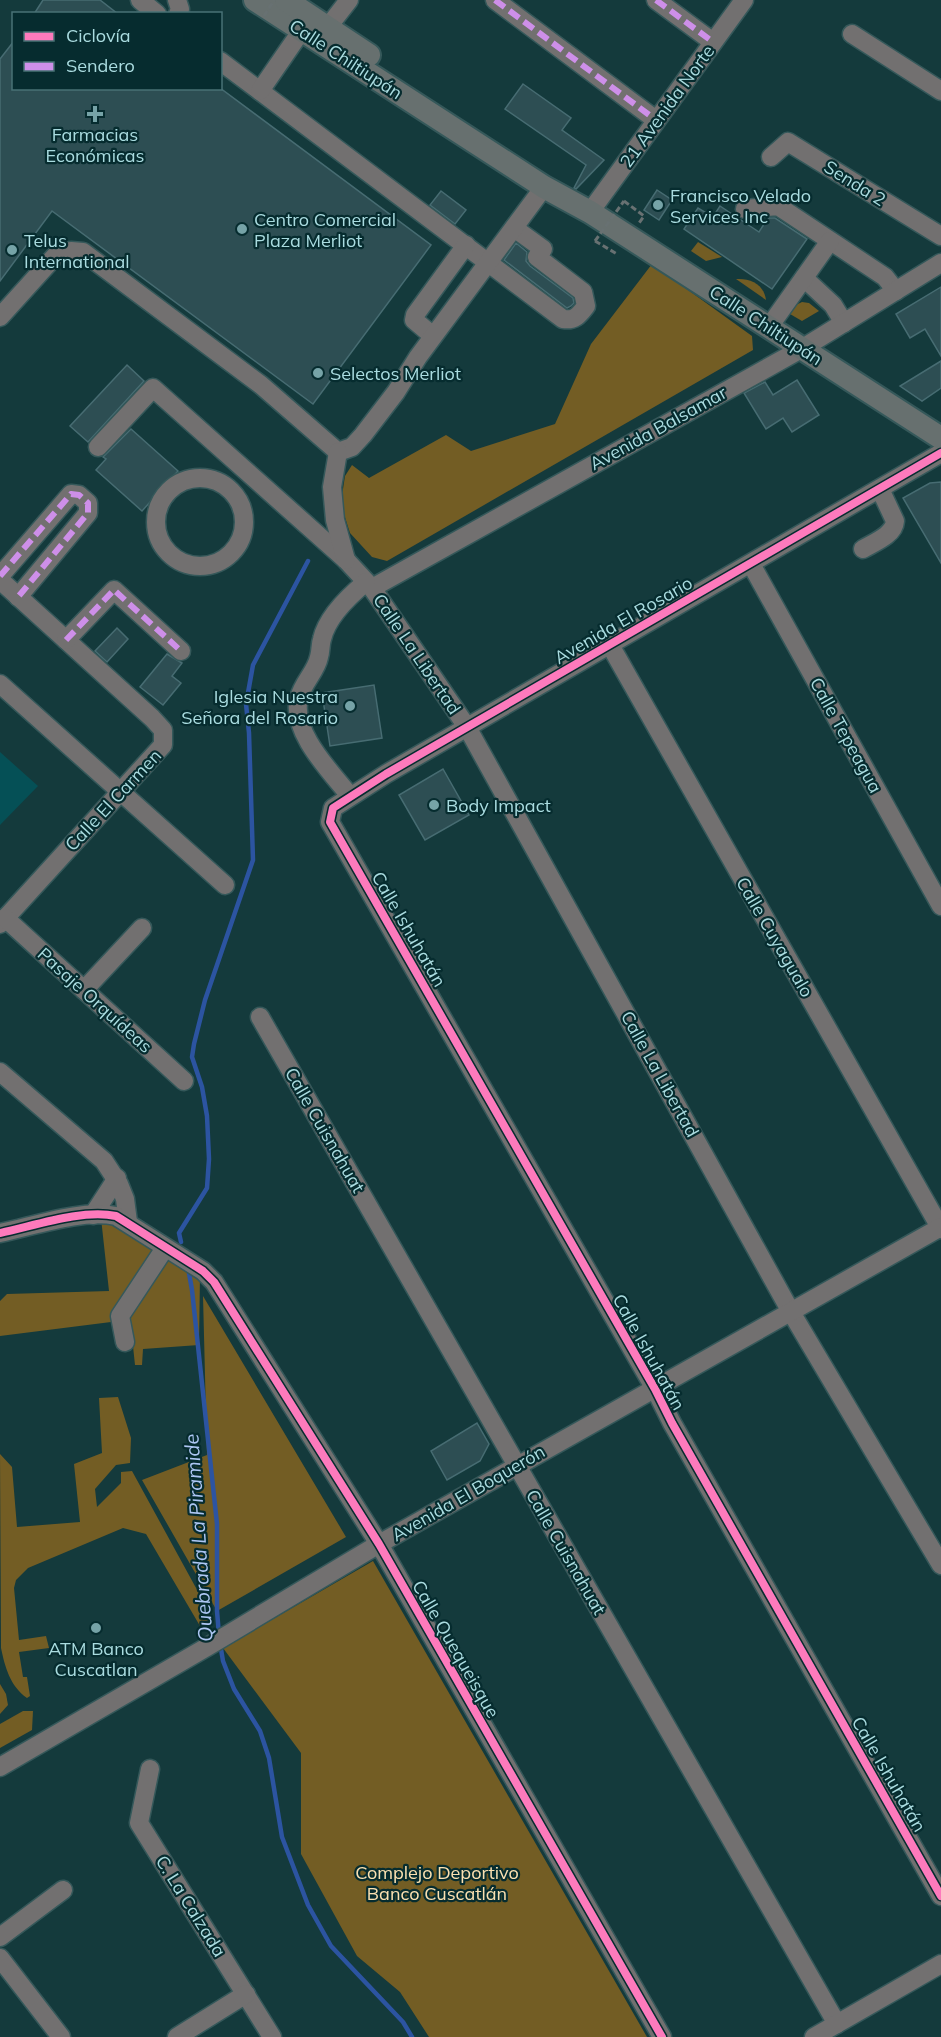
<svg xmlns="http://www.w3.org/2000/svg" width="941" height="2037" viewBox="0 0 941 2037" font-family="Mulish,sans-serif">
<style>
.built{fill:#055056}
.green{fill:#735d24}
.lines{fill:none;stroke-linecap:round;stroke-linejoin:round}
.stream{stroke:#2c54a1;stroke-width:4.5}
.building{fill:#2d4e53;stroke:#476c72;stroke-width:1.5}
.minor-casing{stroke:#35585a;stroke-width:21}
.major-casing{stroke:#35585a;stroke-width:26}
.path{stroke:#687172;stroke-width:3;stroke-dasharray:6 3;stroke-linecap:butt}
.minor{stroke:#727070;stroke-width:18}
.major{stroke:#67706f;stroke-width:22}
.path-bridge{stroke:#687172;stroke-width:3;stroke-dasharray:6 3;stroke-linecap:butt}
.quiet{stroke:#ce8fe9;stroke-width:6;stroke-dasharray:12 6;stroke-linecap:butt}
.cycleway-casing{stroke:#062c2f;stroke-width:11}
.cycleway{stroke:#fd7abc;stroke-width:8}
.poi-dot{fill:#76a3a7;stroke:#062c2f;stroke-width:2}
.labels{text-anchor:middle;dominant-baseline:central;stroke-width:4.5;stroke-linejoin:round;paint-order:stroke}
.street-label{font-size:18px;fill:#aadce0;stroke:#062c2f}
.poi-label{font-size:18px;fill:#aadce0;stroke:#062c2f;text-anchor:start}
.park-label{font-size:18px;fill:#fbe1b1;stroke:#062c2f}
.water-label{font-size:20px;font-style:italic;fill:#adc6f3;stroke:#062c2f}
</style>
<rect width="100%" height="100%" fill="#143a3c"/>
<path class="built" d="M0 752 38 786 0 825Z"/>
<g class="green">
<path d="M698 242 722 257 706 261 691 251Z"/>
<path d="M652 264 752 336 753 350 387 561 372 557 350 533 343 511V489L345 476 352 465 369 478 446 435 471 451 555 424 591 344Z"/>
<path d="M736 279C750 278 764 284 766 300Z"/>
<path d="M802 302 809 303 819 311 802 321 790 314 796 305Z"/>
<path d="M101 1218 200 1275 199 1345 143 1349 142 1365H135L132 1337 119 1321 0 1336V1301L7 1294 109 1291Z"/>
<path d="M203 1296 346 1537 217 1611 142 1480 207 1455Z"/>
<path d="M118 1397 131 1438 130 1463 116 1465 95 1489 97 1507 121 1483V1472L132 1471 213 1619 200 1626 146 1534 123 1528 28 1568 16 1580 14 1588 19 1640 46 1636 49 1648 19 1652 23 1677H27L30 1696 27 1698C10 1686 5 1667 1 1648L0 1454 12 1467 17 1527 80 1522 74 1464 102 1453 99 1398Z"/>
<path d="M373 1561 647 2037H429L400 1992 357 1956 301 1854V1753L223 1648Z"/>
<path d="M0 1684 6 1694 8 1705 0 1714Z"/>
<path d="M23 1711H33L32 1730 0 1748V1724Z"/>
</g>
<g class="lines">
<g class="stream">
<path d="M181 1242 179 1233 207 1188 209 1159 207 1116 202 1087 192 1057 194 1044 205 1000 253 860 249 733 246 704 253 665 308 561"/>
<path d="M189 1273 192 1290 217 1524V1611L219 1635"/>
<path d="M220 1643 223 1661 234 1689 260 1731 269 1758 282 1837 308 1905 331 1946 403 2022 412 2037"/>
</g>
</g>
<g class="building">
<path d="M43 0H100L118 14H34Z"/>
<path d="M14 41V88H220L431 245 313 404 52 211 0 281V59Z"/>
<path d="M523 84 571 118 562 130 604 160 576 189 574 188 586 165 505 109Z"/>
<path d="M657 190 672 200 659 220 644 210Z"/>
<path d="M441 191 466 210 455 224 430 205Z"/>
<path d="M720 206 759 232 768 218H775L807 239 772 289 684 229 698 208 713 217Z"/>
<path d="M516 243 527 252 526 261 530 266 573 298 574 303 571 306 567 308 504 260Z"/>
<path d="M941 287V356L925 329 910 338 896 314Z"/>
<path d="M941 361V388L922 401 900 386Z"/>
<path d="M127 365 144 381 88 442 70 426Z"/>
<path d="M797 380 819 415 792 432 783 418 766 429 744 393 765 382 773 395Z"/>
<path d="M131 429 178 471 142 511 96 470 106 459 103 457Z"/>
<path d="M941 482V563L903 498 930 483Z"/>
<path d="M117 628 128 639 107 662 95 651Z"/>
<path d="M167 654 182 663 172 676 181 683 163 705 140 687Z"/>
<path d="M374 685 382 738 330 746 322 693Z"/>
<path d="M443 769 469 815 425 840 399 795Z"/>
<path d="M477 1423 489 1444 480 1461 447 1480 431 1451Z"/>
</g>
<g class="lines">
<defs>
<g id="minor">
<path d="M140 0 157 14"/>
<path d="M177 0 180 9 178 14"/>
<path d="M495 0 656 120"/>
<path d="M656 0 713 42"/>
<path d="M852 34 941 91"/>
<path d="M321 36 349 0"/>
<path d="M220 61 563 319C575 321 579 315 586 306L583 292 537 257 543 249 514 228"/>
<path d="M260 91 302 30"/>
<path d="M771 157 788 142 941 236"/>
<path d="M745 209 778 206 885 277 896 291"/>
<path d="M590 212 744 0"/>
<path d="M804 278 833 305 844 323"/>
<path d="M0 317 56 255 71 251 83 252 261 385 338 452"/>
<path d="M769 327 830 241"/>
<path d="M433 336 414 320 415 315 466 245"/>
<path d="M98 447 153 388 346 560 372 588 467 727 791 1312 941 1565"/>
<path d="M338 452 352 447 363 435 396 392 418 357 544 187"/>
<path d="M338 452 332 487 335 520 346 560"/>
<path d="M941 453 386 774 333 808 330 822 655 1389 672 1423 941 1896"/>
<circle cx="200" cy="522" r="44"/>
<path d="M863 549C875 542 894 535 895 521L880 489"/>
<path d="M751 564 941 906"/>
<path d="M0 576 71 494 79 495 88 503V513L18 597"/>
<path d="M0 580 152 718 163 730V745L0 924"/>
<path d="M372 588 803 348 941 263"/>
<path d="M66 640 114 590 181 651"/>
<path d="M610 645 941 1229"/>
<path d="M0 684 225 885"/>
<path d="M350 796C331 772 290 731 299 698 303 682 316 672 319 657 321 651 320 645 322 639 327 617 349 596 366 582"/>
<path d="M5 918 184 1081"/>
<path d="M84 990 142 928"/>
<path d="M260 1017 837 2024"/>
<path d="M0 1072 104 1161 119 1184 125 1199 128 1222"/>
<path d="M93 1215 117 1178"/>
<path d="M0 1233C34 1226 81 1209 116 1216L203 1271 214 1282 379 1544 662 2037"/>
<path d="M125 1342 120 1316 165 1248"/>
<path d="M0 1767 207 1647 379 1544 941 1227"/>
<path d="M150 1769 139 1823 272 2037"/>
<path d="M0 1937 63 1890"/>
<path d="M0 1958 61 2037"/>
<path d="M177 2037 246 1994"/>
<path d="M814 2037 941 1964"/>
</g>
<g id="major">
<path d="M255 0 544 187 590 212 941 438"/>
<path d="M286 0 369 55"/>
</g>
</defs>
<use href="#minor" class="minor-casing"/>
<use href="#major" class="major-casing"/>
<g class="path">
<path d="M624 201 644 216 639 223"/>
<path d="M595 241 617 254"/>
</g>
<use href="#minor" class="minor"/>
<use href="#major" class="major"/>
<g class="path-bridge">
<path d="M264 16 274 0"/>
<path d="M595 241 624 201"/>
</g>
<g class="quiet">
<path d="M495 0 656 120"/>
<path d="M656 0 713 42"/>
<path d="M0 576 71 494 79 495 88 503V513L18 597"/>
<path d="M66 640 114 590 181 651"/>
</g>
<defs>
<g id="cycleway">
<path d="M941 453 386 774 333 808 330 822 655 1389 672 1423 941 1896"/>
<path d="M0 1233C34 1226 81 1209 116 1216L203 1271 214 1282 379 1544 662 2037"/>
</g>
</defs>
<use href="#cycleway" class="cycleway-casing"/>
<use href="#cycleway" class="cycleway"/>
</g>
<g class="poi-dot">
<path d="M92 105h6v6h6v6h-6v6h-6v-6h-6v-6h6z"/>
<circle cx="658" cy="205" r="6"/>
<circle cx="242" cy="229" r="6"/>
<circle cx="12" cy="250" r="6"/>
<circle cx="318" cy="373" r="6"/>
<circle cx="350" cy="706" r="6"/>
<circle cx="434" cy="805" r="6"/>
<circle cx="96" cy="1628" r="6"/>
</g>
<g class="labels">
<g class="street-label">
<text transform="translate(346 59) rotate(33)">Calle Chiltiupán</text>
<text transform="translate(667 106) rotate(-54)">21 Avenida Norte</text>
<text transform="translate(855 183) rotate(32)">Senda 2</text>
<text transform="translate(766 325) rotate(33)">Calle Chiltiupán</text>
<text transform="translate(658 428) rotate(-29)">Avenida Balsamar</text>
<text transform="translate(623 620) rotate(-30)">Avenida El Rosario</text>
<text transform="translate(417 654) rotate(56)">Calle La Libertad</text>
<text transform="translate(846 735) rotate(61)">Calle Tepeagua</text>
<text transform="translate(113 800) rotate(-47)">Calle El Carmen</text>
<text transform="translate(409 929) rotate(60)">Calle Ishuhatán</text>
<text transform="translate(775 937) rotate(60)">Calle Cuyagualo</text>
<text transform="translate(95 1000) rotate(42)">Pasaje Orquídeas</text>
<text transform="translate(660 1074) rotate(61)">Calle La Libertad</text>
<text transform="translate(325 1130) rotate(60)">Calle Cuisnahuat</text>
<text transform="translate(649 1352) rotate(61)">Calle Ishuhatán</text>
<text transform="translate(468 1493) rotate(-30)">Avenida El Boquerón</text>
<text transform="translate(566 1552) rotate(60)">Calle Cuisnahuat</text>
<text transform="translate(456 1649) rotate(60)">Calle Quequeisque</text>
<text transform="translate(889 1774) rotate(60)">Calle Ishuhatán</text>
<text transform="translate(191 1906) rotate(58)">C. La Calzada</text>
</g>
<g class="poi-label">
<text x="95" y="134" text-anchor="middle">Farmacias<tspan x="95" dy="21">Económicas</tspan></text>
<text x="670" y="195">Francisco Velado<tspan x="670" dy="21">Services Inc</tspan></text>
<text x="254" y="219">Centro Comercial<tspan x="254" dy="21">Plaza Merliot</tspan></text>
<text x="24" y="240">Telus<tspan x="24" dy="21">International</tspan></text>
<text x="330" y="373">Selectos Merliot</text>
<text x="338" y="696" text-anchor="end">Iglesia Nuestra<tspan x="338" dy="21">Señora del Rosario</tspan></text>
<text x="446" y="805">Body Impact</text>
<text x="96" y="1648" text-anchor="middle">ATM Banco<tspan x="96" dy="21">Cuscatlan</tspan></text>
</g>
<g class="park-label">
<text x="437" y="1872">Complejo Deportivo<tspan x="437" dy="21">Banco Cuscatlán</tspan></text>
</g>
<g class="water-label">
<text transform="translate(198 1538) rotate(-94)">Quebrada La Piramide</text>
</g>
</g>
<rect x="12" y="12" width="210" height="78" fill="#062c2f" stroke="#487276" stroke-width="1.5"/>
<rect x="24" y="32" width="30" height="9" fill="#fd7abc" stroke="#487276" stroke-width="1.5"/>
<text x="66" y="42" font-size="18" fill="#aadce0">Ciclovía</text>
<rect x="24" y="62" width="30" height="9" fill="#ce8fe9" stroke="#487276" stroke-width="1.5"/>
<text x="66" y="72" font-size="18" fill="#aadce0">Sendero</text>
</svg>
